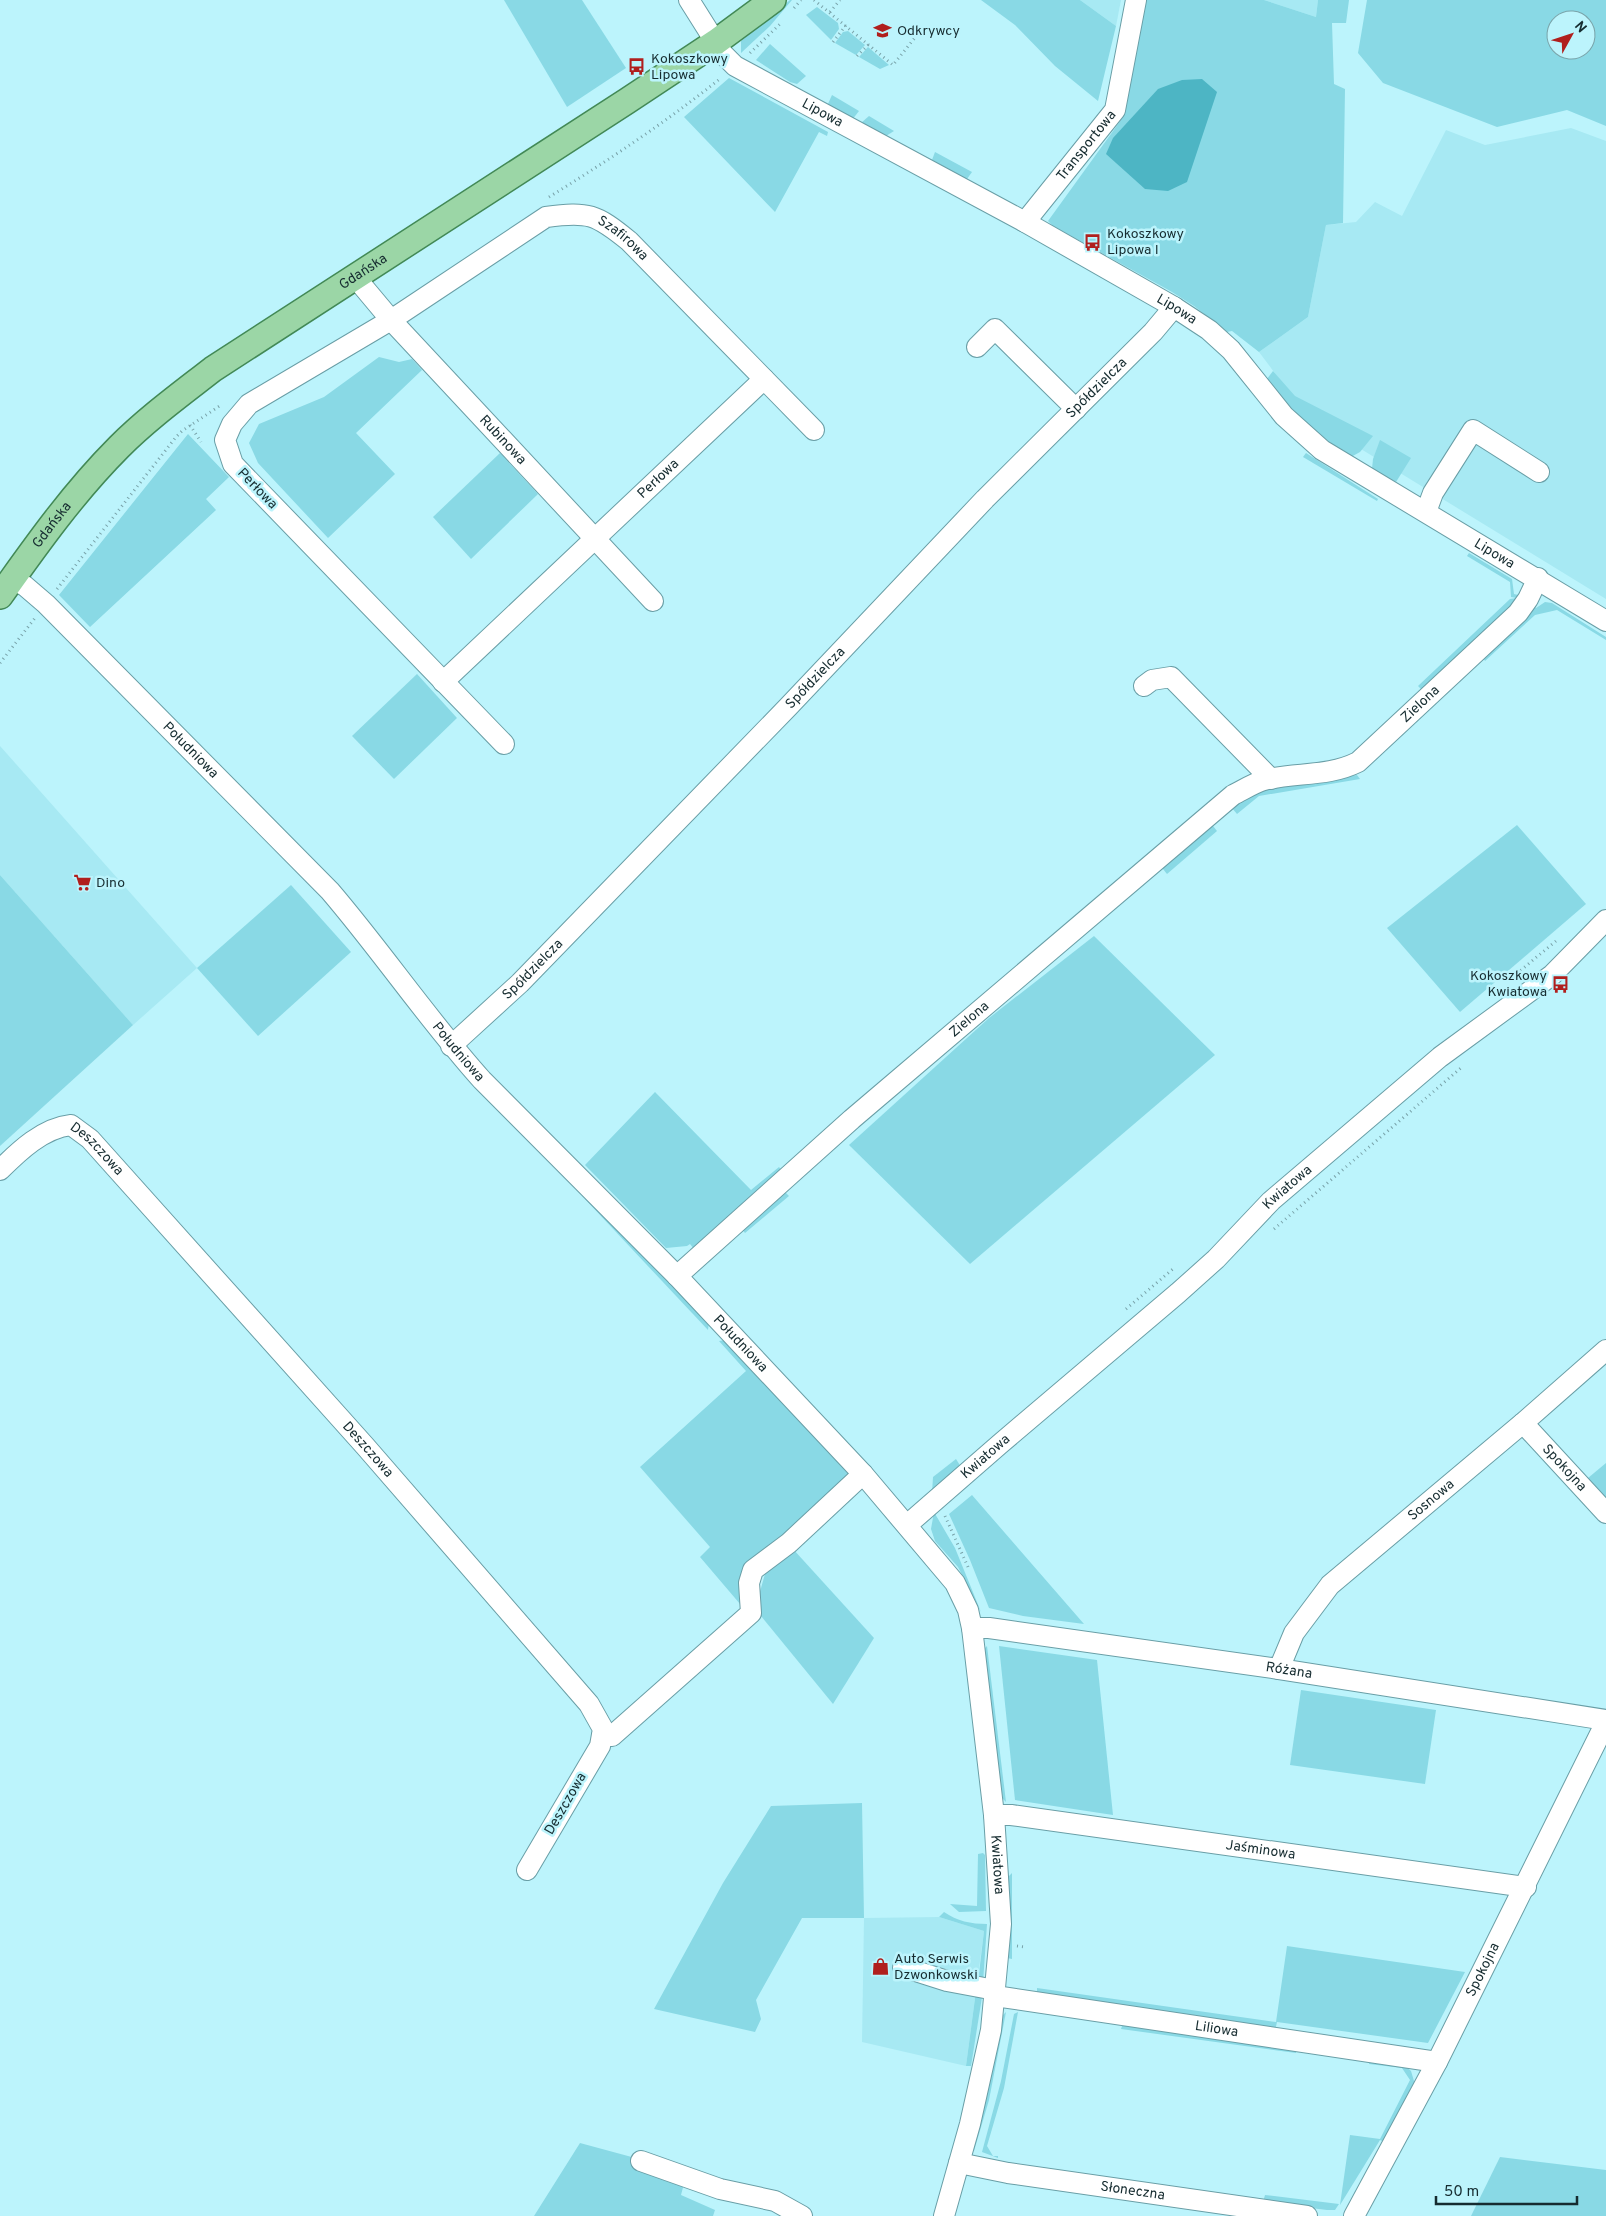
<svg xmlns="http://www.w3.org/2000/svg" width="1606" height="2216" viewBox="0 0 1606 2216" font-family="Overpass,sans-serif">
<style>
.built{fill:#a7e9f3}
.green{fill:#89d9e5;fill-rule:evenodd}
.water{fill:#4db5c4}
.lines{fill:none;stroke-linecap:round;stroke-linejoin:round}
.minor-casing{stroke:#699ea6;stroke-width:22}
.major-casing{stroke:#428956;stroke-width:28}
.path{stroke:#79a3aa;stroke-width:3;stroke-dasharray:1 4;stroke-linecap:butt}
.minor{stroke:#fff;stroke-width:20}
.major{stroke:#9bd6a6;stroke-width:25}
.labels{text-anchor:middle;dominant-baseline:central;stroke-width:5;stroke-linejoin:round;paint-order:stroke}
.poi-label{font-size:14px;fill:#162c30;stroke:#bcf4fc;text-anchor:start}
.street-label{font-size:14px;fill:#162c30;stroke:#bcf4fc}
</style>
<rect width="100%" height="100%" fill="#bcf4fc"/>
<g class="built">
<path d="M1080 0H1121L1116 26Z"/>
<path d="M1264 0H1318L1316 17Z"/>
<path d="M1571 128 1606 141V599L1307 416 1259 352 1308 317 1326 225 1356 222 1375 202 1402 216 1446 130 1485 145Z"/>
<path d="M0 746 197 968 133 1025 0 875Z"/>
<path d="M939 1917 984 1931 966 2066 862 2042 864 1918Z"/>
</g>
<g class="green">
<path d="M504 0H582L626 68 567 107Z"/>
<path d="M790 0H792L770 26 741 53V41Z"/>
<path d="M981 0H1080L1116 26 1098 101 1055 66 1015 25Z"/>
<path d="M1145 0H1264L1316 17 1318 0H1349L1346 23H1332L1334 84 1345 89 1343 223 1326 225 1308 317 1259 352 1232 331 1227 332 1194 306 1172 292 1053 226 1048 221 1121 120Z"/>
<path d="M1367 0H1606V126L1567 110 1497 127 1383 83 1358 53ZM1556 20H1586V50H1556Z"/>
<path d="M817 7 838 23 839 29 831 40 806 15Z"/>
<path d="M848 31 865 45 856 55 835 43 843 32Z"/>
<path d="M770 44 806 76 797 84 790 82 756 60Z"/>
<path d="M868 47 889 65 880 69 859 57Z"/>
<path d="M729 78 828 132 827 136 819 132 775 212 684 117Z"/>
<path d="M832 95 859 111 852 120 827 106Z"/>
<path d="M869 116 894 131 886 136 861 123Z"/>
<path d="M935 152 972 172 967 179 932 160Z"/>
<path d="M379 357 399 362 412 359 422 370 356 433 395 474 328 538 258 463 249 443 259 424 324 397Z"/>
<path d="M1273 371 1295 396 1373 436 1360 452 1351 457C1315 433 1294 414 1267 379Z"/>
<path d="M188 434 229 477 206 499 216 510 90 627 59 595Z"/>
<path d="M1380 440 1411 458 1396 482 1372 469 1373 459Z"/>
<path d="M500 453 538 494 471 559 433 517Z"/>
<path d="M1306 453 1378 499 1377 501 1303 457Z"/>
<path d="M1469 553 1512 579 1514 594 1518 595 1513 607 1424 692 1418 686 1510 599 1517 598 1511 597 1510 582 1467 556Z"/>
<path d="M1545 602 1552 603 1606 637V640L1557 610 1535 615 1485 661 1482 656 1533 605 1536 608Z"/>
<path d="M417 674 457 718 394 779 352 736Z"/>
<path d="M1357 775 1360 779 1259 796 1237 814 1232 808 1251 793 1263 790Z"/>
<path d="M1209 821 1217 831 1167 874 1159 864Z"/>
<path d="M1517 825 1586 904 1460 1012 1387 928Z"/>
<path d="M0 875 133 1025 0 1146Z"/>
<path d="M291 885 351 952 258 1036 197 968Z"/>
<path d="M1094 936 1215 1055 970 1264 849 1145 989 1018Z"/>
<path d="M655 1092 751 1190 779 1167 782 1171 694 1249 690 1244 687 1246 666 1248 585 1165Z"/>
<path d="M783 1190 789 1196 745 1233 740 1227Z"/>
<path d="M585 1199H587L709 1322 708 1330Z"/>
<path d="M726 1340 853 1476 739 1578 746 1611 700 1557 710 1547 640 1467 746 1371 719 1341Z"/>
<path d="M956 1459 961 1467 932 1493 933 1477Z"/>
<path d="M1606 1463V1498L1588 1478Z"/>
<path d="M972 1495 1084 1624 1023 1616 989 1608 970 1560 949 1514Z"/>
<path d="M934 1512 955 1548 981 1612 958 1567 935 1541 931 1529Z"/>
<path d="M793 1549 874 1638 833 1704 761 1616 759 1595 765 1574Z"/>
<path d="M987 1646 1006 1802 1003 1799 990 1711 984 1649Z"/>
<path d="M999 1646 1097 1660 1113 1815 1015 1800Z"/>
<path d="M1301 1690 1436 1710 1425 1784 1290 1765Z"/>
<path d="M862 1803 864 1918H802L756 2000 761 2019 755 2032 654 2009 723 1883 771 1806Z"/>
<path d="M983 1853 985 1855 986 1911 959 1912 950 1904 977 1906 978 1854Z"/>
<path d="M1012 1873V1959L1007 1958 1008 1877Z"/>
<path d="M944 1912C957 1921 971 1924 987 1924L983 1983 978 1982 984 1931 939 1917Z"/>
<path d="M1287 1946 1465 1972 1428 2043 1277 2022 1275 2031 1037 1994V1988L1276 2022Z"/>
<path d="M976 1991H983L971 2066H966Z"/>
<path d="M1006 2012 989 2100 974 2151 972 2145 1001 2017Z"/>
<path d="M1018 2012 1004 2088 987 2146 993 2156H998V2158L982 2152 1001 2081 1014 2014Z"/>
<path d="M1124 2020 1296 2045V2053L1121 2029Z"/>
<path d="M1369 2057 1402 2063 1411 2071 1414 2081 1415 2089 1388 2144 1380 2140 1340 2205 1350 2135 1380 2139 1410 2080 1402 2068 1369 2064Z"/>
<path d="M580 2143 687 2172 681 2195 715 2210 713 2216H534Z"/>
<path d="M1500 2157 1606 2170V2216H1471Z"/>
<path d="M1265 2195 1339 2204 1335 2210H1327L1263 2202Z"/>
</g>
<path class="water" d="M1202 79 1217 92 1187 182 1168 191 1145 189 1106 154 1113 138 1158 89 1182 80Z"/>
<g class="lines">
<defs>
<g id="minor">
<path id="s1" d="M689 0 723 54 735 66 1025 222 1174 307 1209 330 1231 350 1284 416 1322 450 1606 621"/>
<path id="s2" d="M1025 222 1115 110 1136 0"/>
<path id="s3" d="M355 277 391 320 653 601"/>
<path d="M977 347 995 329 1076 409"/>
<path d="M1426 512 1433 493 1473 430 1539 472"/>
<path id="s4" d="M12 579 25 586 46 604 330 891C383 953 428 1020 482 1080L677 1276 863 1474 955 1583 968 1610 972 1628 994 1815 1001 1924 991 2030 970 2124 944 2216"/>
<path id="s5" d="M443 682 764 379"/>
<path d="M1144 686 1152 680 1171 677 1271 779"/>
<path id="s6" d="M504 744 233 464 225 440 232 424 249 404 391 320 546 217C588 211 596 214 629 241L814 430"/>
<path id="s7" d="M451 1046 520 983 788 707 985 499 1153 332 1174 307"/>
<path id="s8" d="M0 1170C19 1151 43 1128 71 1125L90 1139 365 1446 589 1704 603 1729 600 1746 527 1870"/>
<path id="s9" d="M677 1276 852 1119 1233 795C1243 790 1254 783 1264 780 1296 772 1328 777 1358 762L1518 613 1528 599 1538 578"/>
<path id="s10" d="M1523 1423 1606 1513"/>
<path id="s11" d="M907 1525 1000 1444 1178 1293 1216 1259 1271 1201 1440 1057 1552 975 1606 920"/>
<path id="s12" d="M972 1628H989L1279 1669 1606 1720"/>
<path id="s13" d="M1279 1669 1294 1633 1330 1585 1523 1423 1606 1350"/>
<path d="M602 1736H612L751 1613 749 1583 753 1570 789 1543 863 1474"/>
<path id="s14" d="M994 1815H1011L1526 1887"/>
<path d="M903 1967 947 1981 995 1990"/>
<path id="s15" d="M995 1996 1437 2062"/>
<path d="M641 2161 720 2189 775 2201 802 2216"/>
<path id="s16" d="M959 2163 1008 2173 1307 2216"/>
<path id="s17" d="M1354 2216 1437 2062 1606 1722"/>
</g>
<g id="major">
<path id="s18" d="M0 596C37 544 74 492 119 447 148 418 181 394 213 369L627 101 716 42 773 0"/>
</g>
</defs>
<use href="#minor" class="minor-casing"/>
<use href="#major" class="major-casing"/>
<g class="path">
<path d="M814 0 893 65 926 24"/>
<path d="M794 8 801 0"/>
<path d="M830 12 840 0"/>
<path d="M833 42 846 25"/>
<path d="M750 53 780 24"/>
<path d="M857 56 869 44"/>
<path d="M549 197C609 160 666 122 721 78"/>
<path d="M190 425 201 442"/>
<path d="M57 589 176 437 182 431 221 405"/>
<path d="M0 663 35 618"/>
<path d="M1509 980 1556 941"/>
<path d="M1274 1229 1462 1067"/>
<path d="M1126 1309 1174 1268"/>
<path d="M945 1516 968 1567"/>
<path d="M1017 1946 1025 1947"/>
</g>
<use href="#minor" class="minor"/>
<use href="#major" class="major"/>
</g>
<defs>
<symbol id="school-bare" viewBox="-9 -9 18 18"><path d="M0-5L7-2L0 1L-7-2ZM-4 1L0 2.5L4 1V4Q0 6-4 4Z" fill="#b01f1d" stroke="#bcf4fc" stroke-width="2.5" paint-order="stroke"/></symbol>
<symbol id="bus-bare" viewBox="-9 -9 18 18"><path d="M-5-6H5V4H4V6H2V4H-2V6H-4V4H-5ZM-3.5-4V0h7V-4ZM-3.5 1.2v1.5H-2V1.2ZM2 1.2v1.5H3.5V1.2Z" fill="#b01f1d" stroke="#bcf4fc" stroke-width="2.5" paint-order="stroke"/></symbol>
<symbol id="supermarket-bare" viewBox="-9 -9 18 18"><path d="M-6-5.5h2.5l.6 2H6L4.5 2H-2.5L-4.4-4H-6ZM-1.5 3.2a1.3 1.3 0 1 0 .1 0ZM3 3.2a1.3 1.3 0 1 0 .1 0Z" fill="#b01f1d" stroke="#bcf4fc" stroke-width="2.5" paint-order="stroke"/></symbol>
<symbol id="shop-bare" viewBox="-9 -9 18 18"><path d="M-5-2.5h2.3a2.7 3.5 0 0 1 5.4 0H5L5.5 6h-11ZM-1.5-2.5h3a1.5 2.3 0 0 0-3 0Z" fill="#b01f1d" stroke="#bcf4fc" stroke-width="2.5" paint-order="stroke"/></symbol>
</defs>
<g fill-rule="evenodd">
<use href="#school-bare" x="870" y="18" width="25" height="25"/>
<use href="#bus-bare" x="624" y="54" width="25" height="25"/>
<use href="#bus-bare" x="1080" y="230" width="25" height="25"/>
<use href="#supermarket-bare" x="70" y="870" width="25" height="25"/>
<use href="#bus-bare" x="1548" y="972" width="25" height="25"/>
<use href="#shop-bare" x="868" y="1954" width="25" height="25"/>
</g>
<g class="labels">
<g class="poi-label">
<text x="897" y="31">Odkrywcy</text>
<text x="651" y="59">Kokoszkowy<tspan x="651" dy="16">Lipowa</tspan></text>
<text x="1107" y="234">Kokoszkowy<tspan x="1107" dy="16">Lipowa I</tspan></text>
<text x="96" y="883">Dino</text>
<text x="1547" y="976" text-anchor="end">Kokoszkowy<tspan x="1547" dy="16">Kwiatowa</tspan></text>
<text x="894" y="1959">Auto Serwis<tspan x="894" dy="16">Dzwonkowski</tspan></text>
</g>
<g class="street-label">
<text stroke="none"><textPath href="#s1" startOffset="180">Lipowa</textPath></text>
<text stroke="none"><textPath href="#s2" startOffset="98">Transportowa</textPath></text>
<text stroke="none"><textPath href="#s6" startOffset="894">Szafirowa</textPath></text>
<text stroke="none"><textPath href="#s18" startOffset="492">Gdańska</textPath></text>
<text stroke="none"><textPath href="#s1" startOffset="585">Lipowa</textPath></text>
<text stroke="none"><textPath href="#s7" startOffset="922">Spółdzielcza</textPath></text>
<text stroke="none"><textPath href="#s3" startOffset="220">Rubinowa</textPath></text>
<text stroke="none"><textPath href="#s5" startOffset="296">Perłowa</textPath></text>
<text transform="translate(257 489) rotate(46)">Perłowa</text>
<text stroke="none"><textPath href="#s18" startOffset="88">Gdańska</textPath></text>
<text stroke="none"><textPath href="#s1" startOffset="990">Lipowa</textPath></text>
<text stroke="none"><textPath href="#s7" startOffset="518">Spółdzielcza</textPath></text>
<text stroke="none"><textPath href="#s9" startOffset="951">Zielona</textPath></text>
<text stroke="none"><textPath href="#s4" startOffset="248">Południowa</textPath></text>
<text stroke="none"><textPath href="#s7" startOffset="112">Spółdzielcza</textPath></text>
<text stroke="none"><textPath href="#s9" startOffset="389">Zielona</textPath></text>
<text stroke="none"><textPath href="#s4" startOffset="652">Południowa</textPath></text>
<text stroke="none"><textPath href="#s8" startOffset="121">Deszczowa</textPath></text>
<text stroke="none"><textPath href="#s11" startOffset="509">Kwiatowa</textPath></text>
<text stroke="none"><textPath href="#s4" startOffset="1058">Południowa</textPath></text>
<text stroke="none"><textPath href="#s8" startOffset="526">Deszczowa</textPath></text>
<text stroke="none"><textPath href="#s11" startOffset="104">Kwiatowa</textPath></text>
<text stroke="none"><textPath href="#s10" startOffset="61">Spokojna</textPath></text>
<text stroke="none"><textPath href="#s13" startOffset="231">Sosnowa</textPath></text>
<text stroke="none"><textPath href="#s12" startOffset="320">Różana</textPath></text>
<text transform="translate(566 1804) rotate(-60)">Deszczowa</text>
<text stroke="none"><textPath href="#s14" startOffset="269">Jaśminowa</textPath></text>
<text stroke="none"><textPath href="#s4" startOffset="1666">Kwiatowa</textPath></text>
<text stroke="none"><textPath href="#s17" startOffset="278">Spokojna</textPath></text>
<text stroke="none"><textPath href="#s15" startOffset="224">Liliowa</textPath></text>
<text stroke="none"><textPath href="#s16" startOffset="176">Słoneczna</textPath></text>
</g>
</g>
<g transform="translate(1571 35) rotate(50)"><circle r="24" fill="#bcf4fc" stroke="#7aa4aa"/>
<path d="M0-4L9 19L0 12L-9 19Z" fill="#b01f1d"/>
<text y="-8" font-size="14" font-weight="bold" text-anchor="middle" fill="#162c30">N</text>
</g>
<path d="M1436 2196v8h141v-8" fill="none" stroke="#162c30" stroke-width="2.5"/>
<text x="1444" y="2196" font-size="15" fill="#162c30" stroke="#bcf4fc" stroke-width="4" paint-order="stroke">50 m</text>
</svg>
